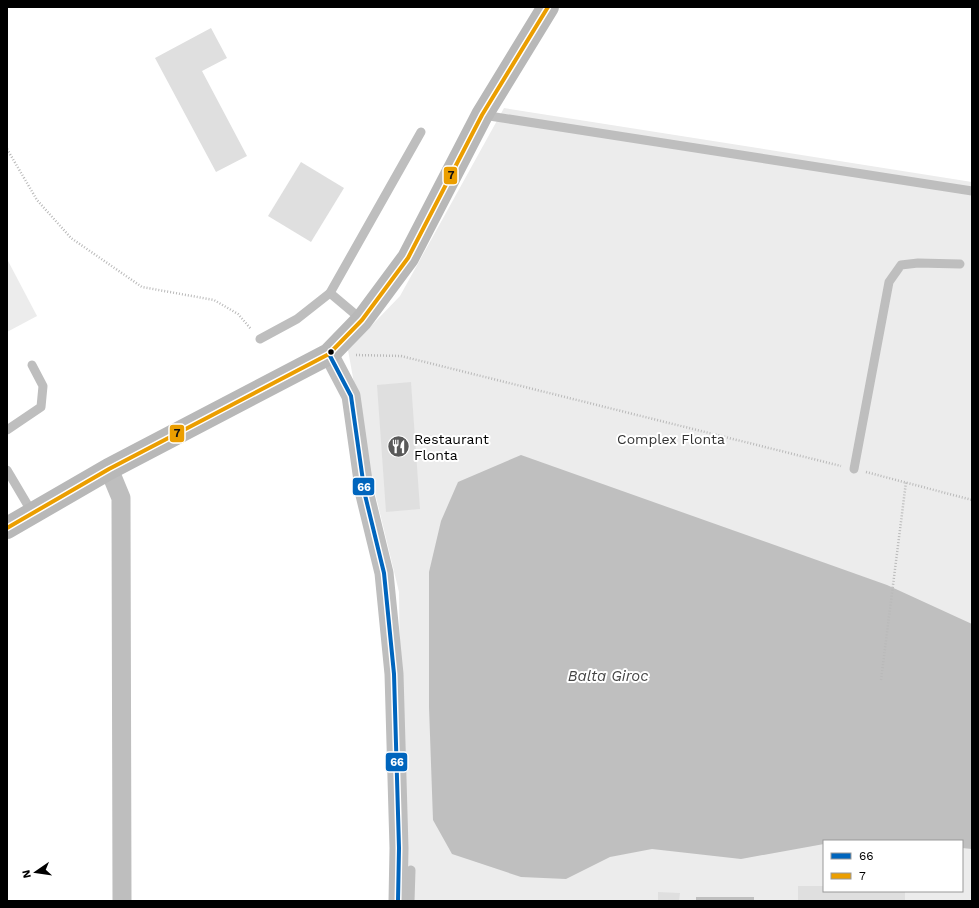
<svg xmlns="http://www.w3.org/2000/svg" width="979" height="908" viewBox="0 0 979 908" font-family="'Work Sans',sans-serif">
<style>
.green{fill:#ececec;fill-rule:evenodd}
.water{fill:#bfbfbf}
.building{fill:#dfdfdf}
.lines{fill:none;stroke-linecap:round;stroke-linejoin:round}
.path{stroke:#b9b9b9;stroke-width:2.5;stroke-dasharray:1 2;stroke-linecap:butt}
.service{stroke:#bebebe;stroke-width:9}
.minor{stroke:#bebebe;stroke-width:19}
.secondary{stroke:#b8b8b8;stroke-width:22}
.bus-1-casing{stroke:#fff;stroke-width:7}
.bus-2-casing{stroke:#fff;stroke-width:7}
.bus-1{stroke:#0065bd;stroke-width:4}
.bus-2{stroke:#eb9e00;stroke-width:4}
.bus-dot{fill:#000;stroke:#fff;stroke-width:1.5}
.labels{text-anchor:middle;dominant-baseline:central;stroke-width:4;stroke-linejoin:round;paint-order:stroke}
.poi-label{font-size:14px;fill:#000;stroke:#fff;text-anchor:start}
.park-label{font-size:14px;fill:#333;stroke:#fff}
.water-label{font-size:15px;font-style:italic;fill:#444;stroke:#fff}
.line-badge{stroke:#fff;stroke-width:1.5}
.badge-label{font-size:11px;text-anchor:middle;font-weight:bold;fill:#fff}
.pale-badge-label{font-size:11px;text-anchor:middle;font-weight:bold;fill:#111}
</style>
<rect width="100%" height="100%" fill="#fff"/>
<g class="green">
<path d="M504 108 972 182V901H403L399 592 370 472 348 350 400 296ZM824 841H962V891H824Z"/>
<path d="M7 259 37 316 7 332Z"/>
</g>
<g class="water">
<path d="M521 455 887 585 972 624V849L962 848V841H824V844L741 859 652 849 610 857 566 879 521 877 452 854 433 820 429 707V572L441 521 458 482Z"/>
<rect x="696" y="897" width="58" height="4"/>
</g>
<g class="building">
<path d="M211 28 227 58 202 71 247 156 216 172 155 58Z"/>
<path d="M301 162 344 188 311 242 268 216Z"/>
<path d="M411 382 420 509 386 512 377 385Z"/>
<path d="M798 886H824V891H905V901H798Z"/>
<path d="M658 892 680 893 679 901H658Z"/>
</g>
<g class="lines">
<g class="path">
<path d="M7 149 37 200 71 238 142 287 214 300 238 314 251 329"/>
<path d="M356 355 401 356 841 466"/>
<path d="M866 472 972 500"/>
<path d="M881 680 906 482"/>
</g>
<g class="service">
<path d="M483 115 972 191"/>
<path d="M330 293 362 320"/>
<path d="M260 339 297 319 330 293 421 132"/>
<path d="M7 430 41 407 43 386 32 365"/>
<path d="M854 469 889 282 901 265 918 263 960 264"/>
<path d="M7 470 33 514"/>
<path d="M410 901 411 870"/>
</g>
<g class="minor">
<path d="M329 354 351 396 365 495 384 573 394 674 399 848 398 901"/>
<path d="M109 469 121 498 122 901"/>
</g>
<path class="secondary" d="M7 528 109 469 329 354 362 320 408 258 482 115 548 7"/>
<defs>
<path id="bus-1" d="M329 354 351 396 365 495 384 573 394 674 399 848 398 901"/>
<path id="bus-2" d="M7 528 109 469 329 354 362 320 408 258 482 115 548 7"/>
</defs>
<use href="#bus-1" class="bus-1-casing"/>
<use href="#bus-2" class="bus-2-casing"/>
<use href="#bus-1" class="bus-1"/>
<use href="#bus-2" class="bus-2"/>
</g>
<defs>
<symbol id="restaurant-disc" viewBox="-11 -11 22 22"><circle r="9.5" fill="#595959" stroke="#fff"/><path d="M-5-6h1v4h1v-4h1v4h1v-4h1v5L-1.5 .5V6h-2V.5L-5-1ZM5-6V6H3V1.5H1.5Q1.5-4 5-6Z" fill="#fff"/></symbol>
</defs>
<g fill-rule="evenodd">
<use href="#restaurant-disc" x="386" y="434" width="25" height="25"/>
</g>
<circle class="bus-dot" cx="331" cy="352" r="3.5"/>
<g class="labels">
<g class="poi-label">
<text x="414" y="439">Restaurant<tspan x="414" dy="16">Flonta</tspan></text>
</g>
<g class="park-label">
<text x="671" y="439">Complex Flonta</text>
</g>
<g class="water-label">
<text x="608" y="676">Balta Giroc</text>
</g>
</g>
<g class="line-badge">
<rect x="443" y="166" width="15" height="19" rx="4" fill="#eb9e00"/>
<rect x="169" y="424" width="16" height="19" rx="4" fill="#eb9e00"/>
<rect x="352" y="477" width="23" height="19" rx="4" fill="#0065bd"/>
<rect x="385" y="752" width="23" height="20" rx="4" fill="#0065bd"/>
</g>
<g class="badge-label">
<text x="364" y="491">66</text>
<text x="397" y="766">66</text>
</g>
<g class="pale-badge-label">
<text x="451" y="179">7</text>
<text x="177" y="437">7</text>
</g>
<rect width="979" height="908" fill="none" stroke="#000000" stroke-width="16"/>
<rect x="823" y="840" width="140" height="52" fill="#ffffff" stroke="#999999"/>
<rect x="831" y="853" width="20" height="6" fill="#0065bd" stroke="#999999"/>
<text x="859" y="860" font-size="12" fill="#000000">66</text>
<rect x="831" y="873" width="20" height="6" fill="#eb9e00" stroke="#999999"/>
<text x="859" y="880" font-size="12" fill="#000000">7</text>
<g transform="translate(36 872) rotate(257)" stroke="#ffffff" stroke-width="3" paint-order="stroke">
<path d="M0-3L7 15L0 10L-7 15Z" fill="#000000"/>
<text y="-6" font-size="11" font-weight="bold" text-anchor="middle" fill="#000000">N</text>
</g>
</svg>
